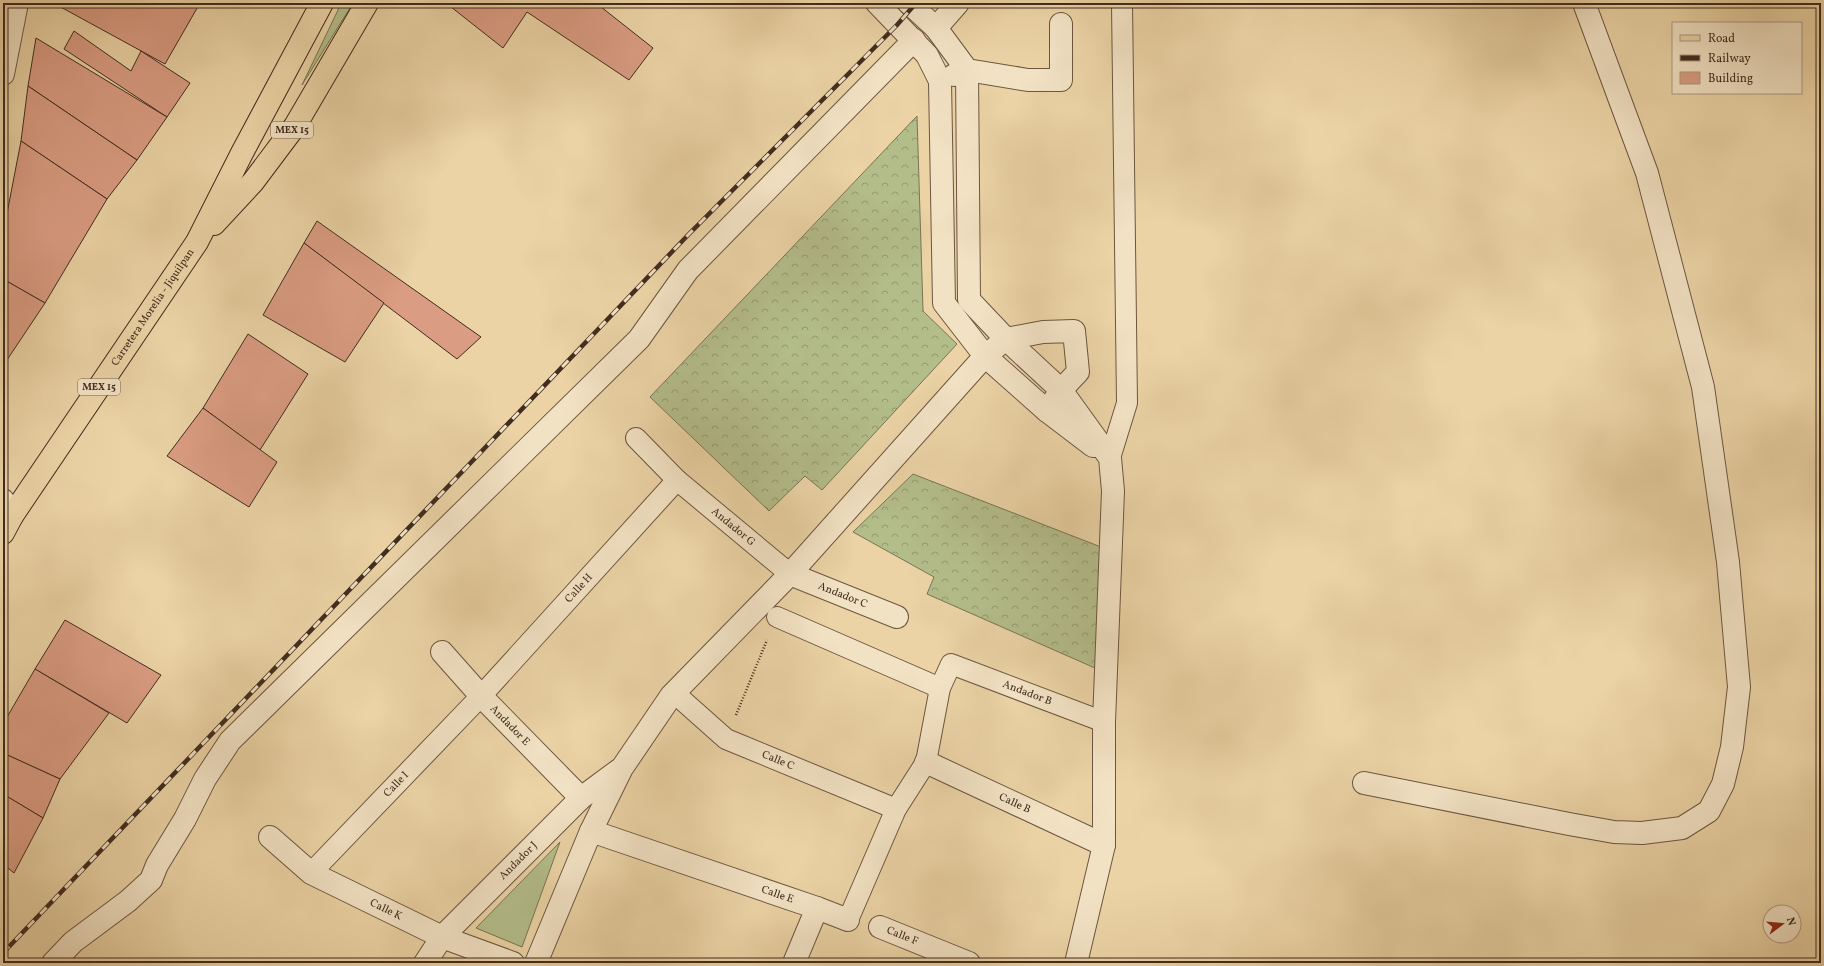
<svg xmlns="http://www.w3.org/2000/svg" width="1824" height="966" viewBox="0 0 1824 966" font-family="Vollkorn,serif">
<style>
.forest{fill:url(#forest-crowns);stroke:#7a7454}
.garden{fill:#b3bd8a;stroke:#7a7454}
.building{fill:#da9c82;stroke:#412c1f}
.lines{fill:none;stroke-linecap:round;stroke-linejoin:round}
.pedestrian-casing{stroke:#6c5640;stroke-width:22}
.minor-casing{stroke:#6c5640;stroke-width:24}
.primary-casing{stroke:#412c1f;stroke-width:24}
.path{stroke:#412c1f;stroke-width:2.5;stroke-dasharray:1 2;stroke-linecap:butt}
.pedestrian{stroke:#f2e2c4;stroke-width:20}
.minor{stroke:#f2e2c4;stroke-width:22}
.primary{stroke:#ebd3a5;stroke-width:22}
.rail-casing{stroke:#412c1f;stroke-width:4.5}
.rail{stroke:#f2e2c4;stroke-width:3;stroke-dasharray:9;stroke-linecap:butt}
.labels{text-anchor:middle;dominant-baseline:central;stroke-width:3;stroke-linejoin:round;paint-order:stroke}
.shield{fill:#f2e2c4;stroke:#766350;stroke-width:1}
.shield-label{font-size:10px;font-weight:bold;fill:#412c1f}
.street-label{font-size:11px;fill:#412c1f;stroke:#f2e2c4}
</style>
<defs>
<pattern id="forest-crowns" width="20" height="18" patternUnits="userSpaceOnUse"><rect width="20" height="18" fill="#b3bd8a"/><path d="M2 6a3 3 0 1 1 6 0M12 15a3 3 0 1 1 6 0" fill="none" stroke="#939a70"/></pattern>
</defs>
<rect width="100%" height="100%" fill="#ebd3a5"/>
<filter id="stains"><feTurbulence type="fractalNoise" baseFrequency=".005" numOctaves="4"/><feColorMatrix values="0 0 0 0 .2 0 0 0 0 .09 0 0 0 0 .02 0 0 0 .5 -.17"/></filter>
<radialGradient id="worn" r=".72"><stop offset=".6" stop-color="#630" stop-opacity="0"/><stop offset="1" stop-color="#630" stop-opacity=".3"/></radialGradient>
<g class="forest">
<path d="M917 116 923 311 957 344 822 490 805 476 769 511 650 397Z"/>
<path d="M913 474 1101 547 1104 672 927 594 934 577 853 532Z"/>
</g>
<g class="garden">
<path d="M339 3H353L302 85 338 10Z"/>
<path d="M560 842 522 947 476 928Z"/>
</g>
<g class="building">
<path d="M58 3H200L165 64 57 5Z"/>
<path d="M446 3H596L653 48 629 80 527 12 503 48Z"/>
<path d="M74 31 131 71 141 51 190 83 167 117 64 49Z"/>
<path d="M36 38 167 117 137 160 28 86Z"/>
<path d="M28 86 137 160 107 199 21 141Z"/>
<path d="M21 141 107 199 45 303 3 279V234Z"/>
<path d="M317 221 481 337 457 359 304 243Z"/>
<path d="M304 243 384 303 345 362 263 315Z"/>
<path d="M3 279 45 303 3 366Z"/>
<path d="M248 334 308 374 260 450 203 408Z"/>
<path d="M203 408 277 462 249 507 167 456Z"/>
<path d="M65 620 161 675 127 723 35 669Z"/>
<path d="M35 669 109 713 60 779 3 753V724Z"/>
<path d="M3 753 60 779 43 818 3 794Z"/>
<path d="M3 794 43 818 14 873 3 864Z"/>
</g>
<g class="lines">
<defs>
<g id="pedestrian">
<path id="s1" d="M636 438 677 480 790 574"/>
<path d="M1110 458 1127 403 1122 3"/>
<path d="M777 617 940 688"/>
<path id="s2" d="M671 696 681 699 726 739 896 809"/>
<path id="s3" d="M311 873 481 696 677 480"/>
<path id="s4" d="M848 920 896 809 926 762 940 688 951 664 1104 722"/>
</g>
<g id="minor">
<path d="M877 3 927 55 940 81 944 303 985 356 1047 411 1093 446"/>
<path d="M909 3 936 28 967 70 969 300 1006 339 1061 390 1110 458 1113 491 1104 722V845L1076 963"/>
<path d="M936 28 958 3"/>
<path d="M3 74 17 3"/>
<path d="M954 75 967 70 1028 80H1061V24"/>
<path d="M3 500 12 516"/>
<path id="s5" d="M790 574 897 617"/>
<path id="s6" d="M442 652 481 696 581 798"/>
<path id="s7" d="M926 762 1104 845"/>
<path d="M1364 783 1569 824 1614 832 1642 833 1682 828 1709 811 1723 784 1732 747 1739 687 1728 562 1703 387 1647 173 1584 3"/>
<path id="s8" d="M591 831 817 908 848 920"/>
<path id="s9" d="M270 837 311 873 442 937 513 963"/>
<path id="s10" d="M880 927 969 963"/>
<path d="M53 963 73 942 128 901 151 880 157 865 185 819 205 779 230 741 639 339 688 270 914 40"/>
<path id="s11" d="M425 963 442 937 581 798 619 770"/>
<path d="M536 963 591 831 622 768 671 696 790 574 985 356 1006 339 1043 332 1074 331 1078 372 1061 390 1047 411"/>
<path d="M794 963 817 908"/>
</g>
<g id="primary">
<path d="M214 224 253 182 295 126 367 3"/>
<path id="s12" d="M3 533 12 516 197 242 242 153 322 3"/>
</g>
</defs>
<use href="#pedestrian" class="pedestrian-casing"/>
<use href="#minor" class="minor-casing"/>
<use href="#primary" class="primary-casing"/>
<path class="path" d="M736 715 767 640"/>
<use href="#pedestrian" class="pedestrian"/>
<use href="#minor" class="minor"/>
<use href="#primary" class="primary"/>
<defs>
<path id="rail" d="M3 953 689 234 897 25 916 3"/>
</defs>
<use href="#rail" class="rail-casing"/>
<use href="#rail" class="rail"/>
</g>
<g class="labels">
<g class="shield">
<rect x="271" y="122" width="42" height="16" rx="3"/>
<rect x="78" y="379" width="42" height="16" rx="3"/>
</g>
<g class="shield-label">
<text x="292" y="130">MEX 15</text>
<text x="99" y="387">MEX 15</text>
</g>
<g class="street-label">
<text stroke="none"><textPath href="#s12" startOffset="271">Carretera Morelia - Jiquilpan</textPath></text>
<text stroke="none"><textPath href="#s1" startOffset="132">Andador G</textPath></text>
<text stroke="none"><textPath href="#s3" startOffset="391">Calle H</textPath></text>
<text stroke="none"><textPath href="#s5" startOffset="57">Andador C</textPath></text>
<text stroke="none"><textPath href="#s4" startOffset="360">Andador B</textPath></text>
<text stroke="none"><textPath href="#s6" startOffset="100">Andador E</textPath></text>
<text stroke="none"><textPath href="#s2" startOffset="127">Calle C</textPath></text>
<text stroke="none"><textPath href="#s3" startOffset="123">Calle I</textPath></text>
<text stroke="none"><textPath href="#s7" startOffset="98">Calle B</textPath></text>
<text stroke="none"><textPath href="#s11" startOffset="139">Andador J</textPath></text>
<text stroke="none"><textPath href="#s8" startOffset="197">Calle E</textPath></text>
<text stroke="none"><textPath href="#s9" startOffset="138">Calle K</textPath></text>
<text stroke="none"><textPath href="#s10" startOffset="24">Calle F</textPath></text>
</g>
</g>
<rect width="1824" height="966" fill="none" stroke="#ebd3a5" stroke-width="16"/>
<rect x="4" y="4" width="1816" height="958" fill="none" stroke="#412c1f" stroke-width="2"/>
<rect x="8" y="8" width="1808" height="950" fill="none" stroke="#412c1f"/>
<rect x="1672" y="22" width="130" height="72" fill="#f2e2c4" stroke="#ab9982"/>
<rect x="1680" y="35" width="20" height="6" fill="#ebd3a5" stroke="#ab9982"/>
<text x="1708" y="42" font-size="12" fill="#412c1f">Road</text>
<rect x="1680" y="55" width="20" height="6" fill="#412c1f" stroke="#ab9982"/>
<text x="1708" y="62" font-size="12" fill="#412c1f">Railway</text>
<rect x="1680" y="72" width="20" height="12" fill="#da9c82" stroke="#ab9982"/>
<text x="1708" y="82" font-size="12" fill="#412c1f">Building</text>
<g transform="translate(1782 924) rotate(74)"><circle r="19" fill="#f2e2c4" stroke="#ab9982"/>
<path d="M0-3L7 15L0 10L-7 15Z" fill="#8f2418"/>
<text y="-6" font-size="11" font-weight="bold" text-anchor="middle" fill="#412c1f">N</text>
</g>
<rect width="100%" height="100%" filter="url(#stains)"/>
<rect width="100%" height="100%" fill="url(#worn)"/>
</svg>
